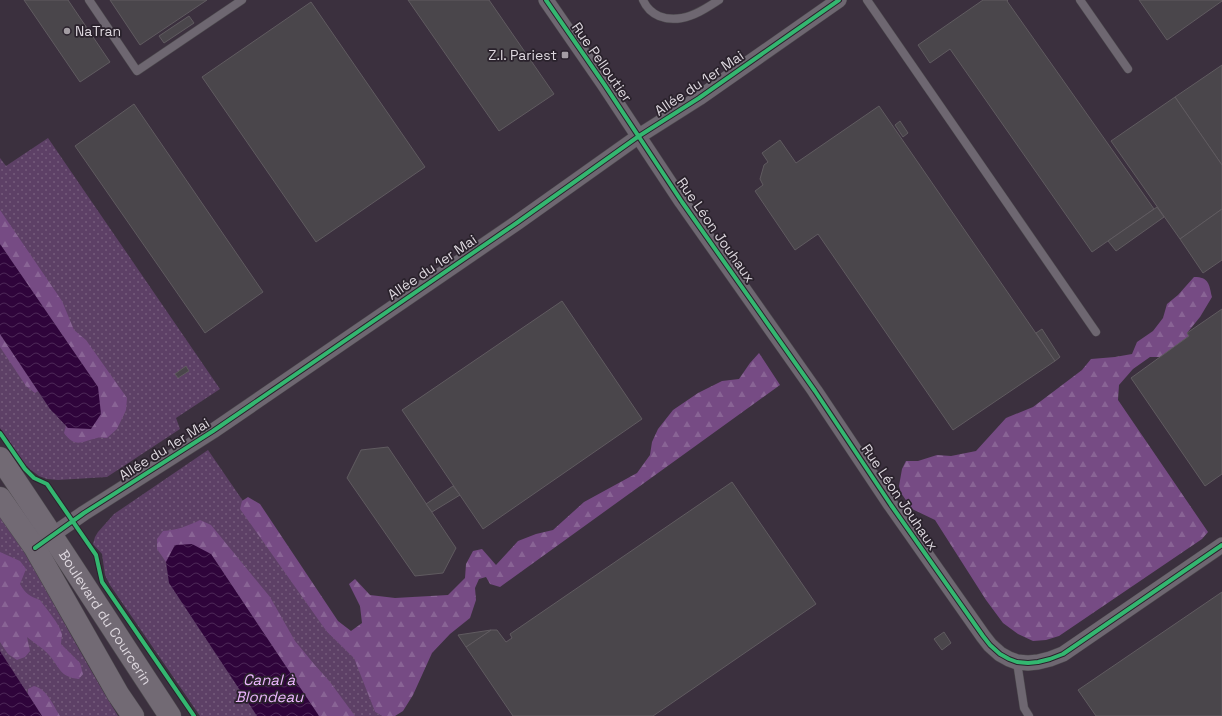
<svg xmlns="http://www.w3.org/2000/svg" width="1222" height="716" viewBox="0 0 1222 716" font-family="'Space Grotesk',sans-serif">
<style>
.built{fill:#3b303e}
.grass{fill:url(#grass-dots)}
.forest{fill:url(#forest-firs)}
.water{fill:url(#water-waves)}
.building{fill:#4a464b;stroke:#605b60}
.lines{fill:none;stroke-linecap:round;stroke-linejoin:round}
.lane-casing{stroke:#4d4a4e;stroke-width:9}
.street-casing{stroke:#4d4a4e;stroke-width:16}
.secondary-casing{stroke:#4d4a4e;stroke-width:23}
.lane{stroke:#6e6771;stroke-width:8}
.street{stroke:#6e6771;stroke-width:15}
.secondary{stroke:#726a74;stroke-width:22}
.cycleway-casing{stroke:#2a222c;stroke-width:6}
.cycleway{stroke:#33b770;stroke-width:4}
.poi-dot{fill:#a29ca2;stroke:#2a222c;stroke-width:1.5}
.labels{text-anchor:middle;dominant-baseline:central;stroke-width:3.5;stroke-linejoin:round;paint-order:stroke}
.poi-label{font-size:14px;fill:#ddd7de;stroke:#2a222c;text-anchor:start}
.street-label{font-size:14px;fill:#ddd7de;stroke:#2a222c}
.water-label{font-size:15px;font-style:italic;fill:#edb6ff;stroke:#2a222c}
</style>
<defs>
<pattern id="grass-dots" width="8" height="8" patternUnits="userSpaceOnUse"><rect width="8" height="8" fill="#5d4066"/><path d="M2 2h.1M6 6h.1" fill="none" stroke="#745b7b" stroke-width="1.8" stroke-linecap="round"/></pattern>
<pattern id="forest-firs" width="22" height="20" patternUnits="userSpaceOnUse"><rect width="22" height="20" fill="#764b84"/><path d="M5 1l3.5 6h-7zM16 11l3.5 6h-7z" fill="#896495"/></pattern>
<pattern id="water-waves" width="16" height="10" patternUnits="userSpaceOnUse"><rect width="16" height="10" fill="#2f043b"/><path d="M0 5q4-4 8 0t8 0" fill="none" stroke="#4d2857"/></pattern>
</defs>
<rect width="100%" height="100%" fill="#332e33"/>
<rect class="built" x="0" y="0" width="1222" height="716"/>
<g class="grass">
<path d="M48 138 220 389 176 418 180 429 107 477 58 480 47 479 39 476 31 470 24 463 0 428V158L6 166Z"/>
<path d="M208 450 243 501 327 632 355 658 375 712 382 716H200L110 585 105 575 102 554 93 544 95 537 98 532 114 514Z"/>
<path d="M0 512C42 579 77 649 118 716H0Z"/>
</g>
<g class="forest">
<path d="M0 210 62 301 74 330 86 340 127 398 126 410 117 429 107 438C103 438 100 437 97 438 81 442 75 448 64 433L66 426 68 428 98 387 0 244Z"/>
<path d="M1194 277C1209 277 1209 284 1212 297L1200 317 1187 333 1189 336 1161 357H1150L1133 369 1119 385 1118 400 1208 532 1202 539 1059 636 1046 640 1033 641 1018 634 1003 623 986 600 935 520 912 509 901 493 899 486 902 469 906 461H918L937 455 951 456 976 451 1006 418 1033 407 1082 370 1091 359 1115 357 1132 354 1137 342 1153 331 1163 318 1167 304 1178 295Z"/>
<path d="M0 334 38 391 35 393 26 386 0 347Z"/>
<path d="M759 353 780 385 500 587 490 584 486 577 479 579 475 588 476 600 470 618 450 634 432 653 413 695 403 711 395 716H382L375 712 354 658 327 632 240 509 242 501 248 497 260 504 338 621 351 631 362 623 360 606 349 584 355 579 370 595 395 598 448 595 465 578 466 564 473 551 482 549 496 565 518 541 536 534 553 530 584 502 637 473 650 455 652 442 658 429 673 410 698 393 722 381 739 379 750 363Z"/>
<path d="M200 520 211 525 270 597 295 641 314 664 330 682 355 716H319L211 554 175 545 166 562 157 549V539L163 531C177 530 188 526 200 520Z"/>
<path d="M0 552 20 561 26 569 20 584C26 594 29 596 40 600 47 610 59 623 62 634 62 637 61 641 61 644L80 663 83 674 79 679C59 677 60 667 49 655 43 648 34 643 27 637L30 651 25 657 17 660 8 654 0 642Z"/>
<path d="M34 686C47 689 53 705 60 716H42L28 694V689Z"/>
</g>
<g class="water">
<path d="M0 244 98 387 101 414 91 429 68 428 50 409 0 334Z"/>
<path d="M192 544 211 554 319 716H257L169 583 166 562 175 545Z"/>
<path d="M0 651 42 716H0Z"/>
</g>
<g class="building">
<path d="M24 0H68L110 62 80 82Z"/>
<path d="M110 0H207L140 45Z"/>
<path d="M408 0H489L554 94 499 131Z"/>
<path d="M983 0H1008L1007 1 1154 209 1092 252 950 49 930 63 918 45Z"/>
<path d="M1139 0H1222V1L1167 40Z"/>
<path d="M311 2 425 167 316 242 202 77Z"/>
<path d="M189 16 194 23 164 43 159 36Z"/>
<path d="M1222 65V165L1175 97Z"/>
<path d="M1175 97 1222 165V209L1180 239 1111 141Z"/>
<path d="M134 104 263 292 205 333 75 146Z"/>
<path d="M879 106 1055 361 953 430 818 234 795 250 755 191 763 185 760 179 764 165 768 162 762 153 780 140 796 163Z"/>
<path d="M900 121 908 133 903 137 895 125Z"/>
<path d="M1157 207 1164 217 1116 251 1108 241Z"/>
<path d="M1222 209V260L1203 273 1180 239Z"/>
<path d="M562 301 642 419 483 529 402 410Z"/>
<path d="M1222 309V474L1205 486 1131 378 1189 336 1187 333Z"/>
<path d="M1042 329 1060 357 1055 361 1036 333Z"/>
<path d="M186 366 189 371 178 378 175 374Z"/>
<path d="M388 447 456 548 443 573 415 576 347 478 361 450Z"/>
<path d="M732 482 816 604 653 716H513L466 647 491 630H497L506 642 512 638 510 634Z"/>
<path d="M453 486 460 495 432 512 426 504Z"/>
<path d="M1222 592V716H1096L1078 690Z"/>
<path d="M491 630 466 647 458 635Z"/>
<path d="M944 632 951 643 942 650 934 639Z"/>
</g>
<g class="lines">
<defs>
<g id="lane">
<path d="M89 0 137 71 242 0"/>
<path d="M643 0C650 16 666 21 682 18 695 16 708 7 719 0"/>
<path d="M867 0 1096 332"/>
<path d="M1080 0 1128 69"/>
<path d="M1017 662 1024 708 1029 716"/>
</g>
<g id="street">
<path d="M546 0 604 84 682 202 815 391 891 505 983 636 990 645 1000 654 1009 659 1017 662 1028 663 1038 662 1050 659 1063 654 1222 545"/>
<path d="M45 540 84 513 213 431 518 222 639 136 699 98 839 0"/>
</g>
<g id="secondary">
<path id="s1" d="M0 458C58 543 113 630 170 716"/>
<path d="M0 498 35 548 118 694 133 716"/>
</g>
</defs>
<use href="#lane" class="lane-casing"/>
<use href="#street" class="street-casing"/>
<use href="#secondary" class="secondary-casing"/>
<use href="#lane" class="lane"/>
<use href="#street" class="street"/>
<use href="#secondary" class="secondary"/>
<defs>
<g id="cycleway">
<path d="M546 0 604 84 682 202 815 391 891 505 983 636 990 645 1000 654 1009 659 1017 662 1028 663 1038 662 1050 659 1063 654 1222 545"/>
<path d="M0 433 25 469 34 478 47 484 96 555 102 582 194 716"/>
<path d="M35 548 84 513 213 431 518 222 639 136 699 98 839 0"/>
</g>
</defs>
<use href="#cycleway" class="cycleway-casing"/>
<use href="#cycleway" class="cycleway"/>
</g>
<g class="poi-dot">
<circle cx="67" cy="31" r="4"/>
<rect x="561" y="51" width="8" height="8" rx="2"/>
</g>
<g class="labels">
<g class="poi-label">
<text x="75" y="31">NaTran</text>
<text x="557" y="55" text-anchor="end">Z.I. Pariest</text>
</g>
<g class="street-label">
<text transform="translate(602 62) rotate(55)">Rue Pelloutier</text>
<text transform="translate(699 83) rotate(-34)">Allée du 1er Mai</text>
<text transform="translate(716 230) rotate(55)">Rue Léon Jouhaux</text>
<text transform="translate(432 267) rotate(-34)">Allée du 1er Mai</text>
<text transform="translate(164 449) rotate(-32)">Allée du 1er Mai</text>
<text transform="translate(900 497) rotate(56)">Rue Léon Jouhaux</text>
<text stroke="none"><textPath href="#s1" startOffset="191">Boulevard du Courcerin</textPath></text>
</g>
<g class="water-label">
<text x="269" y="679">Canal à<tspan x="269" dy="17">Blondeau</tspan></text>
</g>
</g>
</svg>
